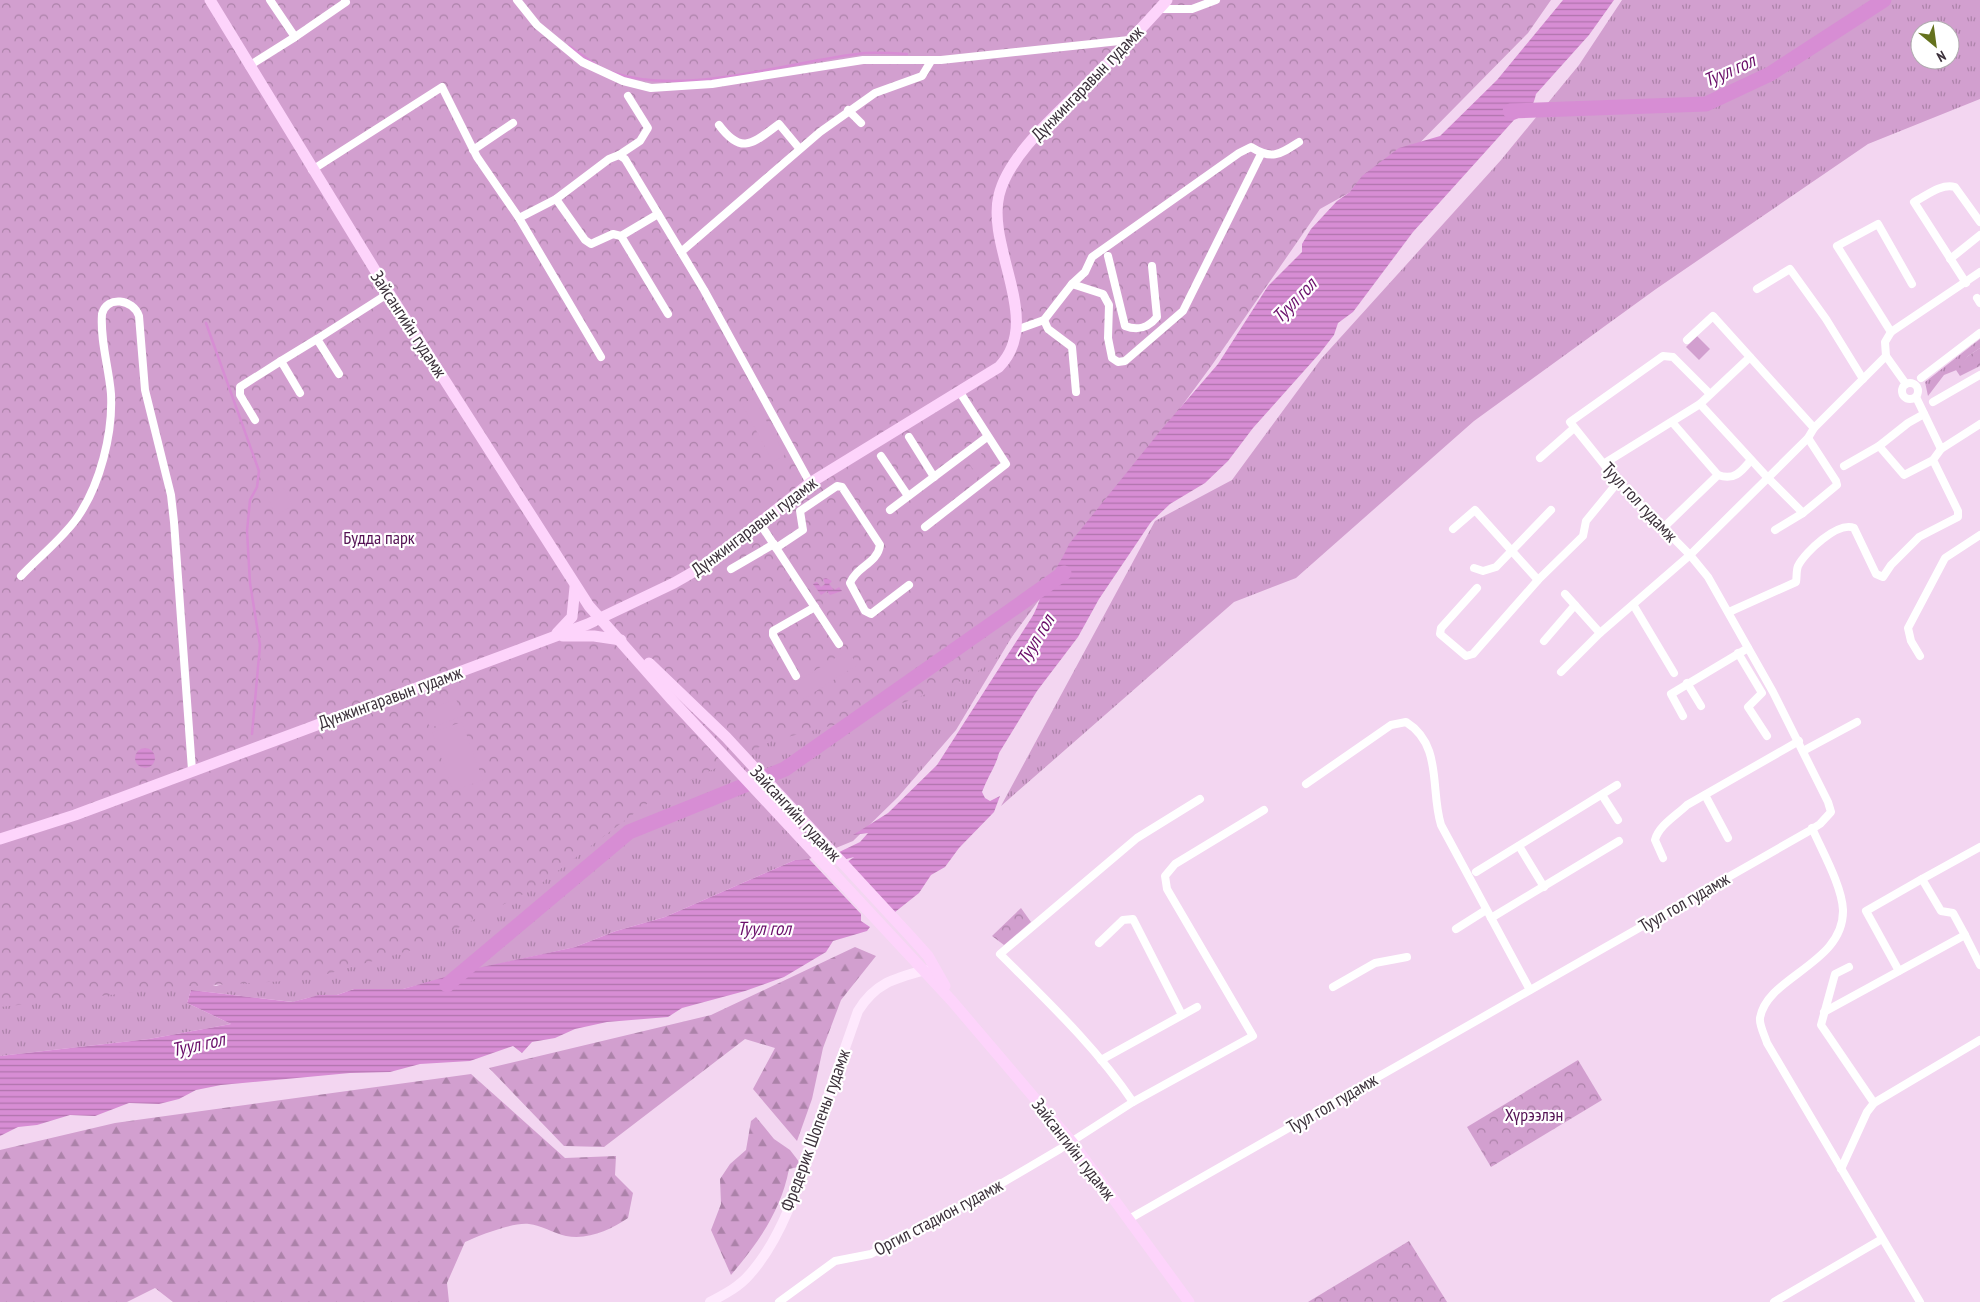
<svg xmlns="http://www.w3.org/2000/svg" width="1980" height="1302" viewBox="0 0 1980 1302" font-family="'PT Sans Narrow',sans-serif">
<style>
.grass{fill:url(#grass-tufts);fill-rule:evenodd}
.forest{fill:url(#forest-firs)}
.park{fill:url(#park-crowns)}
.pitch{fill:#d29fcf}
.water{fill:url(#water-rules)}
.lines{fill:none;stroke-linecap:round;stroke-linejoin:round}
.stream{stroke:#d78dd4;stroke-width:2.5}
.river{stroke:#d78dd4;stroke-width:15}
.street{stroke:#fff;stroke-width:8}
.secondary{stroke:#fee9fd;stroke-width:10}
.primary{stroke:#fdd4fb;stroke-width:11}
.labels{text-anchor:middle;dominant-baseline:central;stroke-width:4.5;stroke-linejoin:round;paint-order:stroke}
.street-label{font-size:18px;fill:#3b303a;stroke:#fff}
.park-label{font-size:18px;fill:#541254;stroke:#fff}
.water-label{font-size:19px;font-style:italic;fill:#6a0f6a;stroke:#fff}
</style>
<defs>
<pattern id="grass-tufts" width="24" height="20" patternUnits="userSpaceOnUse" patternTransform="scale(1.25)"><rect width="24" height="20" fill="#d29fcf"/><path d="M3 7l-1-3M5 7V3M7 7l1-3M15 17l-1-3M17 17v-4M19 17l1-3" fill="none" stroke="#ac82a9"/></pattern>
<pattern id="forest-firs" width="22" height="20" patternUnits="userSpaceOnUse" patternTransform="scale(1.25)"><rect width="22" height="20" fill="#d29fcf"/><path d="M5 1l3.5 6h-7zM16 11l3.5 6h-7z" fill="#ac82a9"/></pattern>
<pattern id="park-crowns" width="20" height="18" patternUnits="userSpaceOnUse" patternTransform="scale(1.25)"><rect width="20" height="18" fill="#d29fcf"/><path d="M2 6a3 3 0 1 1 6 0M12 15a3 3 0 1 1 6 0" fill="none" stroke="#ac82a9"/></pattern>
<pattern id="water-rules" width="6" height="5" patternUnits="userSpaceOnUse" patternTransform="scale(1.25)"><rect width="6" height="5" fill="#d78dd4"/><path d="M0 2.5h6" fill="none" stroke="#b074ad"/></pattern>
</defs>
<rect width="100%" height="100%" fill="#f3d6f1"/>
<g class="grass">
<path d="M1622 0H1980V99L1868 144 1656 289 1474 421 1296 578 1234 602 1001 806 1155 521 1232 480 1321 359 1501 160 1579 65ZM1920 30H1950V60H1920Z"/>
<path d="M1980 339V348L1968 356 1959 369 1944 375 1928 396 1925 382Z"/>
<path d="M1021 588 1016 630 956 730 898 797 853 841 809 859 795 860 665 917 616 931 575 947 490 966 403 989H354L337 995 311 997 293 1002 191 990 187 1003 231 1024 149 1039 0 1056V928L162 969 216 986 253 975 571 819Z"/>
</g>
<g class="forest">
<path d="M855 947 876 956 841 1000 823 1048 812 1099 797 1141 753 1089 775 1048 745 1039 604 1147 564 1146 489 1068 711 1015Z"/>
<path d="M471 1074 565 1158 616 1156 615 1175 633 1193 628 1218C610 1230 589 1240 566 1236 553 1233 541 1225 529 1224 513 1222 480 1235 465 1242L447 1283 449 1302H173L155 1288 127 1302H0V1150L115 1123Z"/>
<path d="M756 1117 774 1139 790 1150 800 1163 798 1167 789 1169C781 1211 758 1243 731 1275L711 1230 721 1204 720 1179 730 1164 746 1150 751 1121Z"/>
</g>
<g class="park">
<path d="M0 0H1551L1528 33 1397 166 1320 209 1212 365 997 657 969 678 865 717 772 741 656 797 535 888 419 948 306 980 192 986 0 1007Z"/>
<path d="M1980 348V366L1960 376 1956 370 1968 356Z"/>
<path d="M1021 908 1031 922 1004 945 992 936Z"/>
<path d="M1578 1060 1602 1100 1491 1167 1467 1127Z"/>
<path d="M1409 1241 1447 1302H1308Z"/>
</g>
<g class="pitch">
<path d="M1697 336 1710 349 1699 360 1686 347Z"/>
<path d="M754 398 785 455 773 462 742 404Z"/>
<path d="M978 449 993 470 980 479 965 458Z"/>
<path d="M284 488 293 506 276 515 267 496Z"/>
<path d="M848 650 857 665 802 700 793 684Z"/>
<path d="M456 699 463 716 430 728 424 712Z"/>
<path d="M462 722 483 780 453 791 432 732Z"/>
</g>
<g class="water">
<path d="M1563 0H1614L1589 35 1536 94C1533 108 1527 115 1514 120L1413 232 1353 312 1338 323 1334 335 1320 353 1253 428 1228 461 1205 483 1170 504 1151 522 1099 599 1078 637 1037 691 999 753C996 766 987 778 982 792L985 798 990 801 1000 796 994 812 959 848 945 867 931 875 919 893 890 916 843 865 854 857 839 861 833 855 860 842 868 833 853 835 888 813 937 765 1032 617C1037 609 1039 600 1043 591 1051 575 1062 561 1069 544L1161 430 1218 364 1268 286 1302 252V244L1311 229 1337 201 1350 192 1362 176 1399 148 1440 136 1497 80Z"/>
<path d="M826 578 832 581 829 584 834 590 839 587 842 591 830 595 827 591 821 595 813 584 817 582 821 587 825 584 823 579Z"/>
<circle cx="145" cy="758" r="10"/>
<path d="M809 859 861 914V921L870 927 867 931 833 941 826 952 784 977 745 991 682 1008 668 1017 607 1022 575 1029 555 1038 532 1042 522 1053 513 1046 470 1061 420 1064 390 1072 350 1073 221 1085 196 1090 179 1099 159 1104 129 1103 95 1116 70 1115 37 1125 18 1127 0 1136V1056L149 1039 231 1024 187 1003 191 990 292 1002 319 995H337L354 989H403L473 969 575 947 616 931 665 917 795 860Z"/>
</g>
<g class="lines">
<g class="stream">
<path d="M569 46 595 64"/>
<path d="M611 72C686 98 788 61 865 53 879 52 893 53 907 54"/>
<path d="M206 323 259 471 257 487 250 500 247 531 250 583 260 645 252 734"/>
</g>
<g class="river">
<path d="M1510 111 1706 104 1770 74 1884 0"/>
<path d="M447 985 629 832 785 769 1064 573"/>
</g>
<g class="street">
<path d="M517 0 537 25 582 62 623 81 651 88 712 84 863 60H941L1129 40"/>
<path d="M1159 9H1192L1216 0"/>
<path d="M295 37 346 2 345 0"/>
<path d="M249 66 295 37 270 0"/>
<path d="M848 110 861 123"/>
<path d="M719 125C742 156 753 143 779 124L799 148"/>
<path d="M473 150 513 123"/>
<path d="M619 155 640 141 648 128 628 96"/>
<path d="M312 170 442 87 477 157 519 218"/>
<path d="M556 199 585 240 591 244 613 234 621 236 658 214"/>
<path d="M621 236 668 314"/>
<path d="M681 252 820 132 875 93 922 76 931 61"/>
<path d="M1108 256 1125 326C1138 331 1148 328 1157 317L1152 266"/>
<path d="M1950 259 1980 235"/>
<path d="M1966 283 1914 202C1926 196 1941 183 1955 187L1980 222"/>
<path d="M1072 284 1103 294 1109 305 1108 338 1112 358 1118 362 1125 361 1183 311 1261 154"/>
<path d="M1757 289 1790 269 1826 319 1863 379"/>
<path d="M1977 298 1980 303"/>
<path d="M1044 320 1048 329 1072 347 1076 392"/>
<path d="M1016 330 1044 320 1072 284 1085 272 1092 257 1239 153 1251 147C1272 160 1279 155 1299 142"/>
<path d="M1891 332 1837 246 1878 224 1912 284"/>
<path d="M1687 340 1713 316 1814 428"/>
<path d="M1886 356 1885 342 1891 332 1980 272"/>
<path d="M601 357 519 218 556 199 609 159 619 155 625 159 704 290 810 483"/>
<path d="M339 374 317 339 389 293"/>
<path d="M1921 378 1980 333"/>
<circle cx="1910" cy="391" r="8"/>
<path d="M300 393 281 361 317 339"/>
<path d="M1916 397 1941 449 1980 424"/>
<path d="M1933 402 1980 375"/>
<path d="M1700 404 1767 477 1803 513"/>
<path d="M1924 414 1908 423 1879 446 1904 475 1933 460"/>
<path d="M255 420 240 395V387L281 361"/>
<path d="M1672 422 1718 475C1734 481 1741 472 1751 460"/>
<path d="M909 437 934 477"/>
<path d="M881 456 908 496"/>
<path d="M1540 458 1573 429"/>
<path d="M1605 463 1700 404 1750 357"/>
<path d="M1844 466 1879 446"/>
<path d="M890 510 987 437"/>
<path d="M759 522 839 644"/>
<path d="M925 527 1006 464 959 391"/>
<path d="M1663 528 1718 475"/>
<path d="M1453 529 1475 510 1538 580"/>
<path d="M1775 530 1803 513 1837 485 1836 481 1808 438"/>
<path d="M776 548 803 530 800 511 837 486 842 487 880 545C878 563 856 567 850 583L865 611 871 614 909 585"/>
<path d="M1474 568 1483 571 1496 567 1551 510"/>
<path d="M731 569 774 544"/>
<path d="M21 576C39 557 62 539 77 518 100 485 113 434 111 394 109 368 100 341 102 314 107 295 133 299 139 316L145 390 171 495 174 522 192 770"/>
<path d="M1477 588 1441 628 1440 634 1466 656 1473 654 1538 580 1583 536 1586 521 1618 482"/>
<path d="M1565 594 1600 633 1690 555 1808 438 1814 428 1886 356 1906 384"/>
<path d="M1634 606 1674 673"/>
<path d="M1729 612 1796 582C1797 577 1796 571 1798 566 1805 552 1838 521 1854 528L1876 574 1883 577 1891 565 1919 537 1958 517V511L1933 460 1941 449"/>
<path d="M1544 641 1575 605"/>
<path d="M1738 653 1762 693 1748 707 1767 736"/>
<path d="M1920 656 1911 641 1908 628 1945 558 1980 535"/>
<path d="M1561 672 1600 633"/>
<path d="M796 676 773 635V631L815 607"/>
<path d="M1687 683 1701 706"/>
<path d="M1683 716 1671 694 1748 648"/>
<path d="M1803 751 1857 722"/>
<path d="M1306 784 1391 725 1406 722C1443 745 1430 790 1441 825L1530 990"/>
<path d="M1602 795 1618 820"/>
<path d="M1705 795 1728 838"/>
<path d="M1812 828C1822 851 1842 886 1843 910 1844 964 1767 976 1760 1018 1759 1025 1765 1036 1767 1043L1920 1302"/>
<path d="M1519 846 1544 887"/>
<path d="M1663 858 1655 840C1659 825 1677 815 1687 805L1799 741"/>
<path d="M1476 872 1617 785"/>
<path d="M1922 879 1980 847"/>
<path d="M1491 918 1619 841"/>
<path d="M1456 929 1486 910"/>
<path d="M1099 943 1123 920 1133 919 1182 1015"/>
<path d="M1849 967 1835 974 1821 1025 1874 1103"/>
<path d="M1899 971 1866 911 1922 879 1941 911 1953 913 1965 935"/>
<path d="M1333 987 1375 963 1407 957"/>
<path d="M1824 1012 1965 935 1980 965"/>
<path d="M1101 1060 1197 1007"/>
<path d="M1133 1102C1096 1047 1047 1001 1000 954L1137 838 1200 799"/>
<path d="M1841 1169 1867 1112 1874 1103 1980 1040"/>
<path d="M1129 1219 1809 831 1820 824 1831 812 1828 802 1773 692 1708 577 1690 555 1618 482 1570 422 1663 356 1673 357 1710 394"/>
<path d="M779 1302 835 1261 871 1254 980 1196 1060 1149 1133 1102 1253 1036 1167 889 1165 876 1175 864 1264 810"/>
<path d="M1774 1302 1882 1239"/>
</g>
<path class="secondary" d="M710 1302C725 1294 739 1287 750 1274 785 1235 803 1171 819 1122 832 1085 845 1048 858 1011 875 983 895 978 925 970"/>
<g class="primary">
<path d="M210 0 389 293 589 606 672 700 952 1001 1072 1142 1189 1302"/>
<path d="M557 633 572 617 575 587"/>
<path d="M563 636H594L621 640"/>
<path d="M649 663 726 737 911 937 928 956 945 986"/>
<path d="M0 839 75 815 588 624 674 583 709 563 810 483 999 367C1044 321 986 249 999 195 1009 153 1062 110 1091 80 1117 54 1143 27 1167 0"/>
</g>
</g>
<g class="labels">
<g class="street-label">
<text transform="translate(1087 83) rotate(-46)">Дүнжингаравын гудамж</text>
<text transform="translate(409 324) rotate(57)">Зайсангийн гудамж</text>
<text transform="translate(1640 502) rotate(47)">Туул гол гудамж</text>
<text transform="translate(754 526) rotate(-37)">Дүнжингаравын гудамж</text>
<text transform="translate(390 697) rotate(-20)">Дүнжингаравын гудамж</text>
<text transform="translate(796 813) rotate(47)">Зайсангийн гудамж</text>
<text transform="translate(1684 902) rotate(-30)">Туул гол гудамж</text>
<text transform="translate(1332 1103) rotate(-30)">Туул гол гудамж</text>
<text transform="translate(815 1130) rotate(-70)">Фредерик Шопены гудамж</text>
<text transform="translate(1074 1149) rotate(52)">Зайсангийн гудамж</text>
<text transform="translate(938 1217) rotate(-28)">Оргил стадион гудамж</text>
</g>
<g class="park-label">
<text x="379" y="537">Будда парк</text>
<text x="1534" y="1114">Хүрээлэн</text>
</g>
<g class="water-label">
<text transform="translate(1729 70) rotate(-24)">Туул гол</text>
<text transform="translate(1294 300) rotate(-46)">Туул гол</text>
<text transform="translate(1035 639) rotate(-59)">Туул гол</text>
<text x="764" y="928">Туул гол</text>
<text transform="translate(198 1044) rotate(-12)">Туул гол</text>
</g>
</g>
<g transform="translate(1935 45) rotate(151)"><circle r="24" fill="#ffffff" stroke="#b1acb0"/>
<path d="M0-4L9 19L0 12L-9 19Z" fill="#65721d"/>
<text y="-8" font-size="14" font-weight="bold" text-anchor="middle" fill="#3b303a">N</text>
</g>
</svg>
